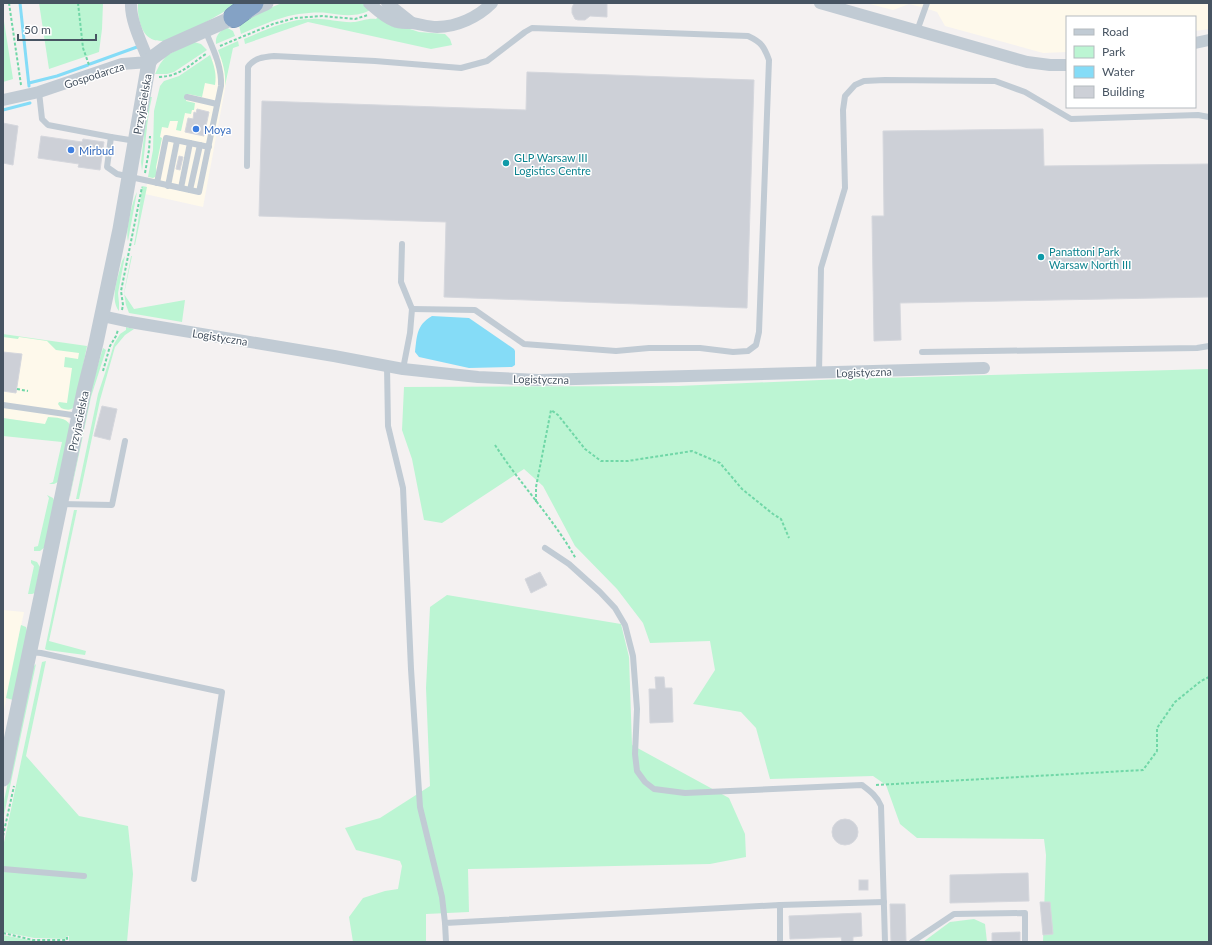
<svg xmlns="http://www.w3.org/2000/svg" width="1212" height="945" viewBox="0 0 1212 945" font-family="Lato,sans-serif">
<style>
.commercial{fill:#fef9eb}
.green{fill:#bcf5d3}
.water{fill:#85dcf7}
.lines{fill:none;stroke-linecap:round;stroke-linejoin:round}
.stream{stroke:#85dcf7;stroke-width:3}
.building{fill:#cdd0d7;stroke:#d5d7dd}
.motorway-casing{stroke:#6f8db1;stroke-width:22}
.path{stroke:#70d7a7;stroke-width:2;stroke-dasharray:3 2;stroke-linecap:butt}
.service{stroke:#c1cbd4;stroke-width:6}
.minor{stroke:#c1cbd4;stroke-width:12}
.tertiary{stroke:#c1cbd4;stroke-width:15}
.motorway{stroke:#84a2c5;stroke-width:21}
.shop-dot{fill:#3f7fe0;stroke:#fff;stroke-width:1.5}
.culture-dot{fill:#0f9aa8;stroke:#fff;stroke-width:1.5}
.labels{text-anchor:middle;dominant-baseline:central;stroke-width:3;stroke-linejoin:round;paint-order:stroke}
.street-label{font-size:11px;fill:#475462;stroke:#fff}
.shop-label{font-size:11px;fill:#366cbe;stroke:#fff;text-anchor:start}
.culture-label{font-size:11px;fill:#0d838f;stroke:#fff;text-anchor:start}
</style>
<rect width="100%" height="100%" fill="#f4f1f1"/>
<g class="commercial">
<path d="M866 3H1209V29L1195 31V17H1067V52L1043 53 945 26 937 12 925 8 909 4 893 10Z"/>
<path d="M232 51 203 207 145 194 157 135 168 99 208 62Z"/>
<path d="M3 334 84 346 67 428 3 418Z"/>
<path d="M3 610 24 612 4 710H3Z"/>
</g>
<g class="green">
<path d="M39 3H103L102 29 99 52 49 69Z"/>
<path d="M138 3H239L201 25 165 41C160 41 154 41 150 38 140 32 137 13 138 3Z"/>
<path d="M282 3H361L372 9C357 18 343 15 327 13 318 12 308 13 299 14 279 17 260 26 241 34L239 25 243 19Z"/>
<path d="M3 15 13 79 3 82Z"/>
<path d="M380 15 407 28 419 32 445 34 450 39 452 45 431 49 308 22 245 44 244 39C266 30 287 19 312 19 326 18 340 23 355 22 363 21 367 18 376 19Z"/>
<path d="M226 27 233 31 235 36 216 44C215 36 219 32 226 27Z"/>
<path d="M238 41 239 46 233 48 225 86C226 73 223 63 218 50Z"/>
<path d="M194 42 201 44 207 50 174 72 167 74H155L160 64 167 55Z"/>
<path d="M210 55C214 65 217 74 215 85L205 83 202 97 188 94 186 101 195 103 194 110H192L191 114 185 113 181 131 176 130 178 121H170L168 128 162 127 160 137 162 138 156 167 157 176 153 178 148 177 153 150 154 111 160 86 164 81 179 76Z"/>
<path d="M149 97H152C146 122 146 146 142 171L141 162 144 136V121Z"/>
<path d="M142 186 147 187 135 245H134L138 222Z"/>
<path d="M137 192 128 241C125 232 132 202 137 192Z"/>
<path d="M125 256 118 293 119 303V311C109 298 119 275 122 261Z"/>
<path d="M131 256H132L124 294 134 309 185 300 182 322 129 313 126 305 124 293Z"/>
<path d="M126 327 134 329 125 335 115 347 100 400 79 499H76L98 394 108 364 114 344 120 334 126 330Z"/>
<path d="M3 334 87 346 75 406C71 411 67 410 61 408L58 404 59 402 67 403 72 368 64 367 65 357 78 359 79 353 56 350 47 341 19 337 18 339 3 337Z"/>
<path d="M103 348 106 350 91 397 70 497V495L92 385Z"/>
<path d="M1209 369V942H1043L1046 855 1044 839 917 838 900 824 886 785 873 776 770 779 756 728 741 712 693 704 715 670 710 641 650 643 643 623 617 589 575 546 543 486 524 469 442 523 424 520 412 459 402 430 404 387 678 386 844 379Z"/>
<path d="M48 417C56 418 66 417 70 425L58 482 54 484H49L53 482 62 442 3 436V418L45 424Z"/>
<path d="M47 495 53 498 55 503 45 547 40 551H34V547L38 546 49 498Z"/>
<path d="M74 510H77L49 641 86 651 85 655 47 650 45 649Z"/>
<path d="M31 560 37 562 40 567 35 593 32 594H28L34 566 31 563Z"/>
<path d="M447 595 621 624 629 657 632 745 729 798 745 834 746 857 710 864 468 869 469 912 426 914V942H353L349 917 363 898 385 891 398 889 402 866 400 861 356 850 345 828 380 818 430 786 426 688 430 607Z"/>
<path d="M21 625 26 627 27 631 13 700 6 698Z"/>
<path d="M46 661 26 756 79 816 128 826 133 874 127 942H3V935L34 941H69V936H66V939L34 938 3 932V847L42 662Z"/>
<path d="M36 664 3 820V806L31 669Z"/>
<path d="M974 919 985 924 987 942H923L950 922Z"/>
</g>
<path class="water" d="M432 316 469 318 514 349 515 351V365L512 367 469 368 419 357 415 352C417 337 416 325 432 316Z"/>
<g class="lines">
<g class="stream">
<path d="M20 3 29 86"/>
<path d="M90 64 137 47"/>
<path d="M29 83 57 76 88 65"/>
<path d="M3 110 30 103"/>
</g>
</g>
<g class="building">
<path d="M574 3H607V17L590 16 585 20H578L575 19 572 13V8Z"/>
<path d="M527 72 754 80 747 308 444 297 446 222 259 216 262 101 526 110Z"/>
<path d="M197 109 209 112 204 136 185 132 188 118 193 119 194 112 196 113Z"/>
<path d="M3 123 18 126 13 165 3 163Z"/>
<path d="M1043 129 1044 166 1209 164V297L900 303 901 340 874 341 872 216H884L883 131Z"/>
<path d="M41 136 82 142 83 139 104 142 100 170 78 167 79 164 38 158Z"/>
<path d="M179 156 183 157 180 170 176 169Z"/>
<path d="M3 352 22 354 16 393 3 391Z"/>
<path d="M102 406 117 409 110 440 94 436Z"/>
<path d="M540 572 547 585 531 593 525 579Z"/>
<path d="M655 677H664L665 688H672L673 722 650 723 649 689H656Z"/>
<circle cx="845" cy="832" r="13"/>
<path d="M1028 873 1029 901 950 903V875Z"/>
<rect x="859" y="880" width="9" height="10"/>
<path d="M1040 902H1050L1053 934 1043 935Z"/>
<path d="M890 904H905L906 941 891 942Z"/>
<path d="M861 913 862 936 853 937V942H842L841 937 790 939 789 916Z"/>
<path d="M1020 932V942H992V933Z"/>
</g>
<g class="lines">
<defs>
<path id="motorway" d="M234 17 253 3"/>
</defs>
<use href="#motorway" class="motorway-casing"/>
<g class="path">
<path d="M9 3 21 85"/>
<path d="M78 3 83 48 89 65"/>
<path d="M220 46 273 24 295 18 322 16 355 19 368 15"/>
<path d="M159 77C181 76 189 65 206 54"/>
<path d="M145 173 149 150 150 136"/>
<path d="M122 310 123 305 121 291 142 187"/>
<path d="M103 371 110 346 116 336 118 330"/>
<path d="M17 389 28 391"/>
<path d="M495 445C520 484 554 519 576 559"/>
<path d="M536 502V487L551 410 558 415 585 449 601 461H628L692 451 720 463 742 489 773 514 781 519 789 538"/>
<path d="M876 785 1143 770 1157 751V728L1175 702 1201 681 1209 677"/>
<path d="M3 836 14 786"/>
<path d="M3 933 33 940H67V935"/>
</g>
<g class="service">
<path d="M917 31 927 3"/>
<path d="M39 92 42 119 48 125 111 137 107 167 117 174 199 192 221 86C222 66 213 49 205 30"/>
<path d="M187 97 217 104"/>
<path d="M111 137 136 141"/>
<path d="M247 166 248 67C254 58 263 57 274 56L375 61 461 68 487 61 525 32 532 28 748 36C761 42 764 46 769 60L759 332 756 345 748 351 733 352 700 348H649L616 351 524 344 475 310 412 309"/>
<path d="M157 183 166 138 209 147"/>
<path d="M168 186 177 141"/>
<path d="M181 188 190 143"/>
<path d="M190 190 200 145"/>
<path d="M402 244 401 282 412 309 410 333 403 369"/>
<path d="M922 352 1197 348 1209 346"/>
<path d="M387 366 388 426 403 488 411 669 420 807 442 897 445 923"/>
<path d="M819 373 821 268 845 188 843 110 845 96 855 85 864 81 885 80 995 81 1025 92 1071 119 1198 115 1209 117"/>
<path d="M3 405 79 416"/>
<path d="M60 504 112 505 125 441"/>
<path d="M545 548 569 564 600 592 615 608 625 625 633 656 637 709 635 754 637 771 645 782 654 789 685 793 862 785C870 791 877 796 881 806L885 942"/>
<path d="M29 652 41 653 222 692 194 879"/>
<path d="M3 869 84 876"/>
<path d="M780 905 884 902"/>
<path d="M446 942 445 923 780 905V942"/>
<path d="M912 942 954 914 1025 913V942"/>
</g>
<g class="minor">
<path d="M369 3C377 10 384 17 394 21 400 24 406 23 412 23 420 24 428 27 437 27 457 27 478 17 492 3"/>
<path d="M387 3 412 23"/>
<path d="M820 3 1027 62 1050 65H1067"/>
<path d="M1195 43 1209 40"/>
<path d="M3 100 39 92 122 64 149 62C143 46 130 21 131 3"/>
<path d="M102 316 130 322 334 356 403 369 478 377 538 380 984 368"/>
</g>
<path class="tertiary" d="M3 779 84 391 96 343 120 229 149 62 152 58 167 47 266 3"/>
<use href="#motorway" class="motorway"/>
</g>
<g class="shop-dot">
<circle cx="196" cy="129" r="4"/>
<circle cx="71" cy="150" r="4"/>
</g>
<g class="culture-dot">
<circle cx="506" cy="163" r="4"/>
<circle cx="1041" cy="257" r="4"/>
</g>
<g class="labels">
<g class="street-label">
<text transform="translate(94 75) rotate(-18)">Gospodarcza</text>
<text transform="translate(142 104) rotate(-80)">Przyjacielska</text>
<text transform="translate(220 337) rotate(9)">Logistyczna</text>
<text transform="translate(864 372) rotate(-2)">Logistyczna</text>
<text transform="translate(541 379) rotate(1)">Logistyczna</text>
<text transform="translate(78 421) rotate(-78)">Przyjacielska</text>
</g>
<g class="shop-label">
<text x="204" y="129">Moya</text>
<text x="79" y="150">Mirbud</text>
</g>
<g class="culture-label">
<text x="514" y="157">GLP Warsaw III<tspan x="514" dy="13">Logistics Centre</tspan></text>
<text x="1049" y="251">Panattoni Park<tspan x="1049" dy="13">Warsaw North III</tspan></text>
</g>
</g>
<rect width="1212" height="945" fill="none" stroke="#475462" stroke-width="8"/>
<rect x="1066" y="16" width="130" height="92" fill="#ffffff" stroke="#b5bbc0"/>
<rect x="1074" y="29" width="20" height="6" fill="#c1cbd4" stroke="#b5bbc0"/>
<text x="1102" y="36" font-size="12" fill="#475462">Road</text>
<rect x="1074" y="46" width="20" height="12" fill="#bcf5d3" stroke="#b5bbc0"/>
<text x="1102" y="56" font-size="12" fill="#475462">Park</text>
<rect x="1074" y="66" width="20" height="12" fill="#85dcf7" stroke="#b5bbc0"/>
<text x="1102" y="76" font-size="12" fill="#475462">Water</text>
<rect x="1074" y="86" width="20" height="12" fill="#cdd0d7" stroke="#b5bbc0"/>
<text x="1102" y="96" font-size="12" fill="#475462">Building</text>
<path d="M18 34v6h78v-6" fill="none" stroke="#475462" stroke-width="2"/>
<text x="24" y="34" font-size="12" fill="#475462" stroke="#ffffff" stroke-width="3" paint-order="stroke">50 m</text>
</svg>
